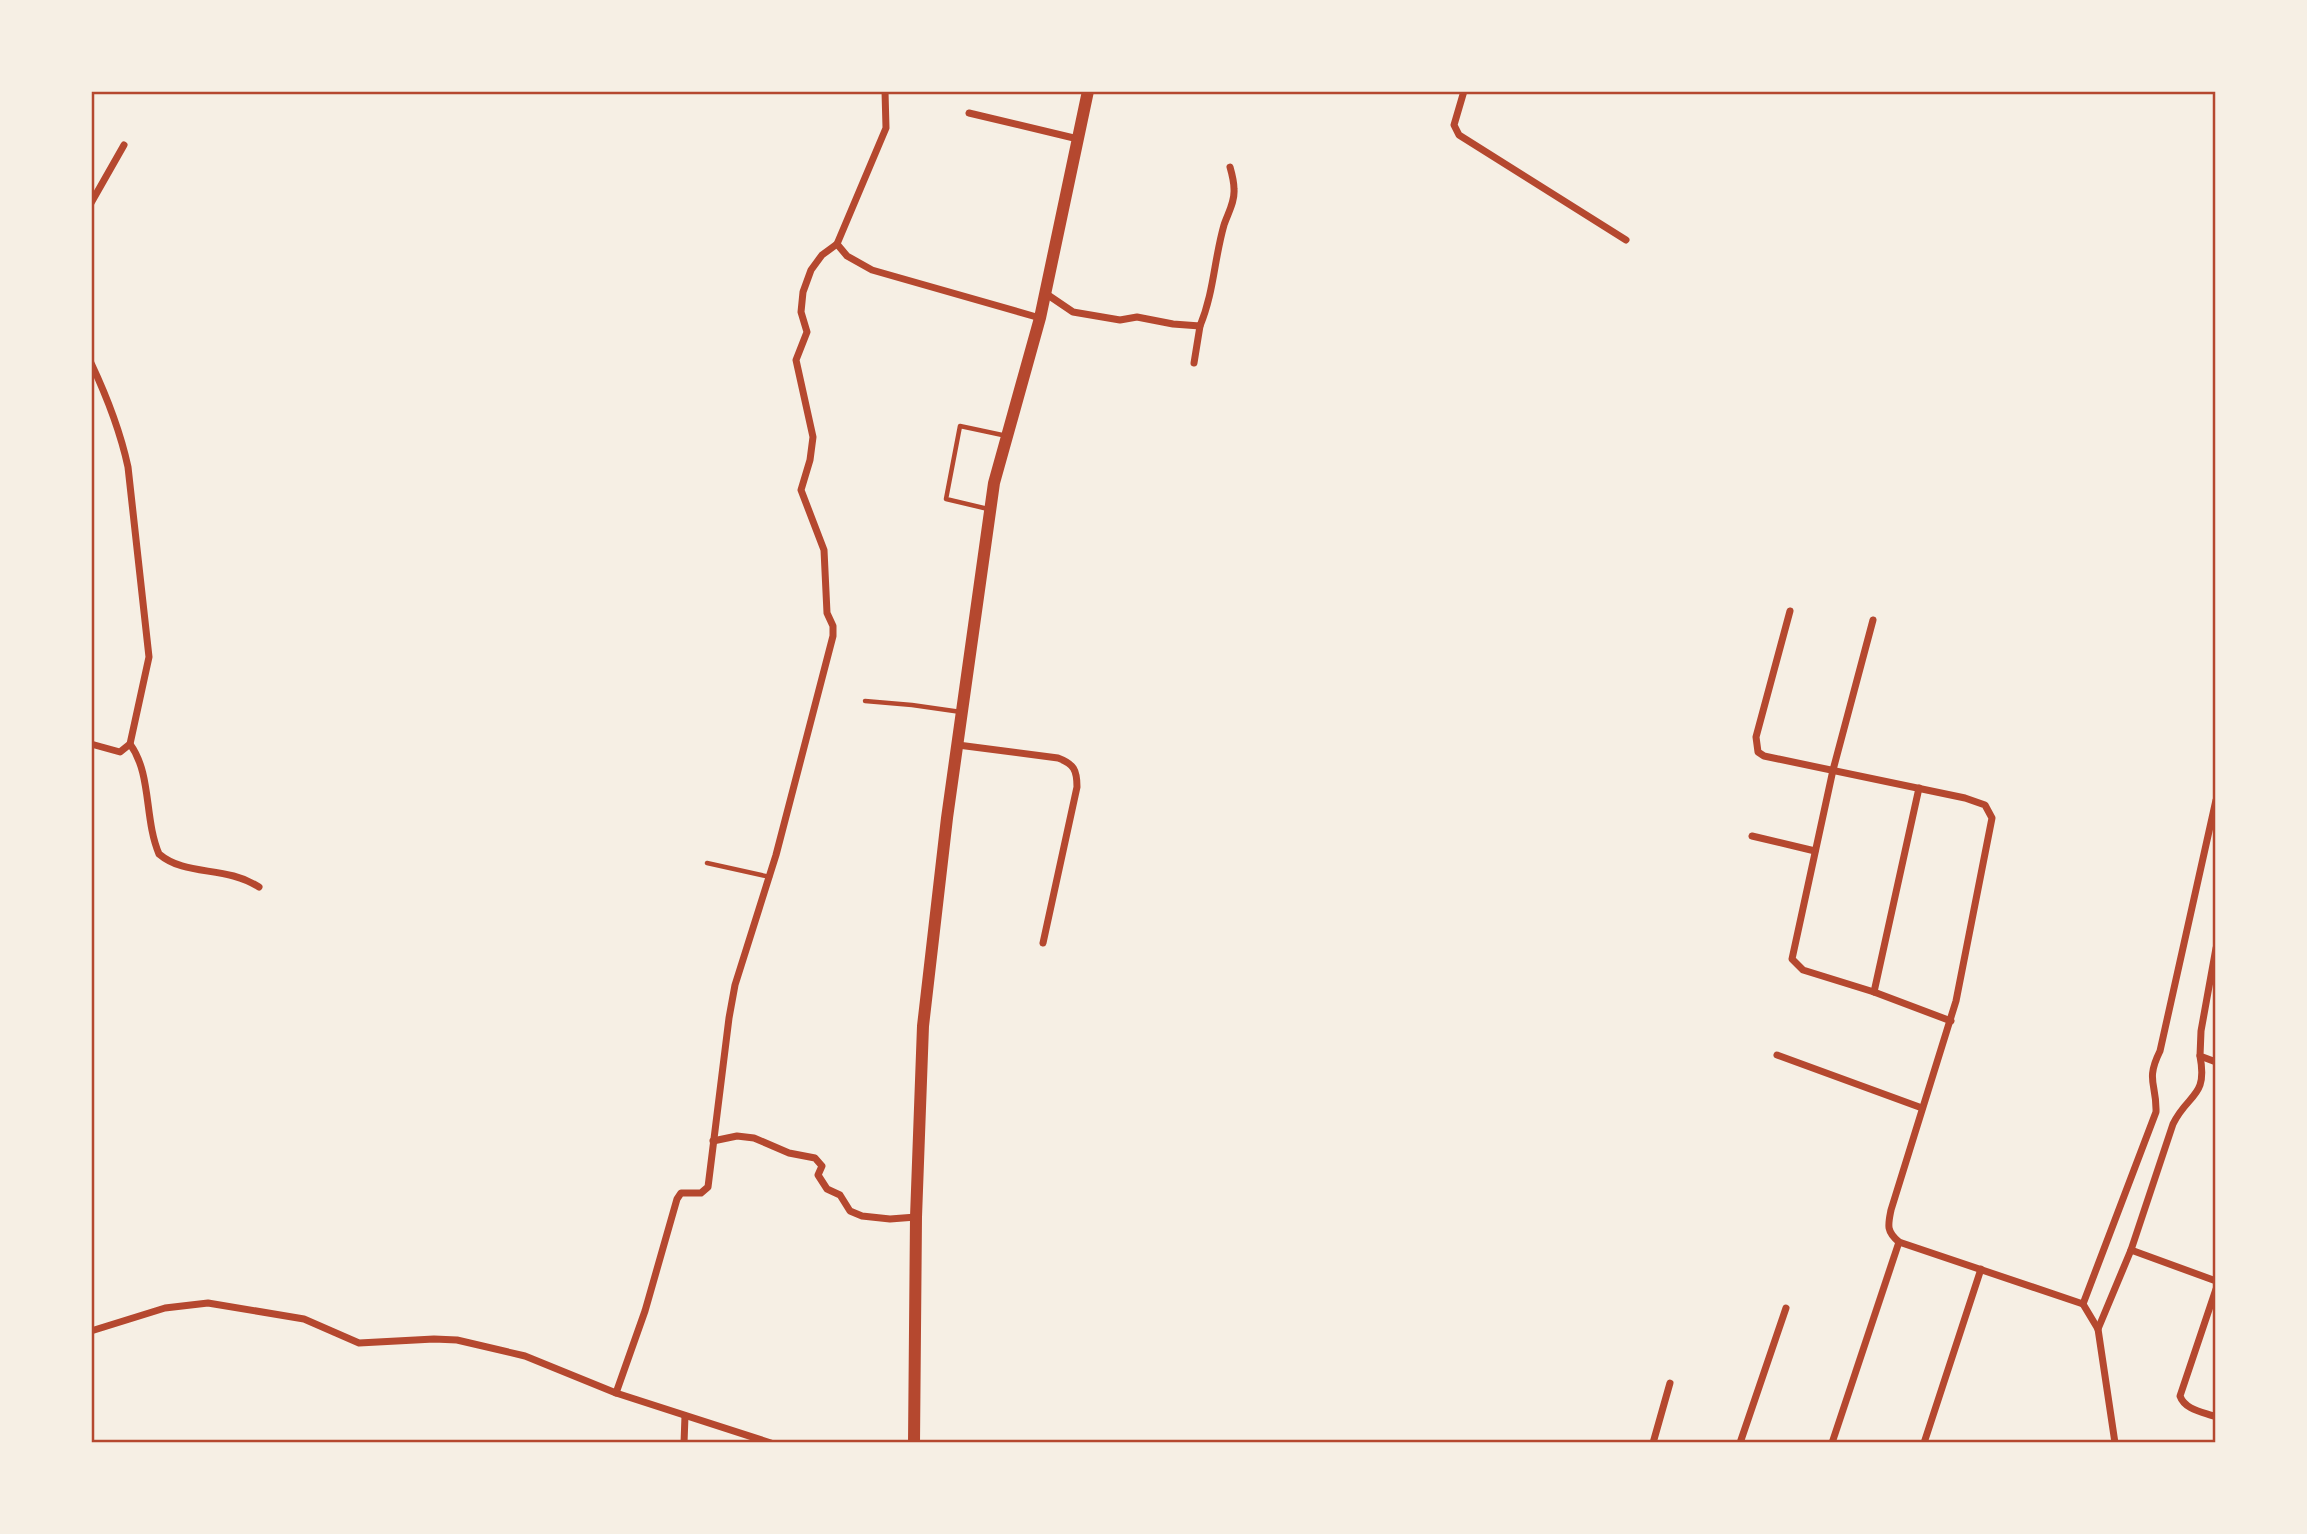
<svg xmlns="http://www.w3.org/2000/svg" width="2307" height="1534" viewBox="0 0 2307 1534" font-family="'Exo 2',sans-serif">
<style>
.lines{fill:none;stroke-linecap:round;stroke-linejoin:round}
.service{stroke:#b5482f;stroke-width:4.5}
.minor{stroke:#b5482f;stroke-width:7}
.secondary{stroke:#b5482f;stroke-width:12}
.neatline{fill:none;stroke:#b5482f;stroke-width:2.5}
</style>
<rect width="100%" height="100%" fill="#f6efe4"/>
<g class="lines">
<g class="service">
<path d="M988 509 946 499 960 426 1007 436"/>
<path d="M865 701 912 705 961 712"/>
<path d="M707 863 770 877"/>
</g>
<g class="minor">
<path d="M1464 91 1454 125 1459 135 1626 240"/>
<path d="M969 113 1078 139"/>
<path d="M91 203 124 145"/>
<path d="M837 244 847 256 872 270 1040 318"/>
<path d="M1045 293 1073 312 1120 320 1137 317 1173 324 1200 326C1214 292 1214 260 1224 225 1228 213 1235 202 1234 189 1234 182 1232 174 1230 167"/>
<path d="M91 363C107 397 120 430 128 467L149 657 130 744 120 752 91 744"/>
<path d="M1194 363 1200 326"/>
<path d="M1790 611 1756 737 1758 752 1764 756 1965 798 1985 805 1992 818 1956 1001 1891 1210C1888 1225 1886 1231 1899 1242L2083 1304 2098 1329 2115 1443"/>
<path d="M1873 620 1833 770 1792 959 1803 970 1874 992 1951 1021"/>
<path d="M130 744C152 774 144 819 159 854 186 877 225 865 259 887"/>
<path d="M958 745 1058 758C1074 764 1077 770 1077 787L1043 943"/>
<path d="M1752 836 1815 851"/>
<path d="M2216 948 2201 1031 2200 1056 2216 1062"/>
<path d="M1874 992 1919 788"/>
<path d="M1777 1055 1922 1108"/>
<path d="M713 1141 737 1136 754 1138 789 1153 815 1158 822 1166 818 1175 827 1189 840 1195 850 1211 862 1216 890 1219 916 1217"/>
<path d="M2131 1250 2216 1281"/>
<path d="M2216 1289 2180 1396C2185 1410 2203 1412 2216 1417"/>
<path d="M2083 1304 2156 1112C2157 1084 2145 1081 2160 1051L2216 800"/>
<path d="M2098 1329 2131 1250 2173 1124C2188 1093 2208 1098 2200 1056"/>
<path d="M91 1331 165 1308 208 1303 304 1319 359 1343 434 1339 457 1340 525 1356 616 1393 771 1443"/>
<path d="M616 1393 645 1311 677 1199 681 1193H701L708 1187 729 1018 735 985 776 855 833 636V626L827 613 824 550 801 490 810 460 813 437 796 360 807 332 801 312 803 292 811 270 822 255 837 244 886 128 885 91"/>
<path d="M684 1443 685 1416"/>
<path d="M1653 1443 1670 1383"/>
<path d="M1740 1443 1786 1308"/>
<path d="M1832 1443 1899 1242"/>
<path d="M1924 1443 1981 1269"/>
</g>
<path class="secondary" d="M914 1443 916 1217 923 1026 947 818 994 483 1040 318 1088 91"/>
</g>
<rect width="2307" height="1534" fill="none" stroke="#f6efe4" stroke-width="186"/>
<rect x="93" y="93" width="2121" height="1348" class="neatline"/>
</svg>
